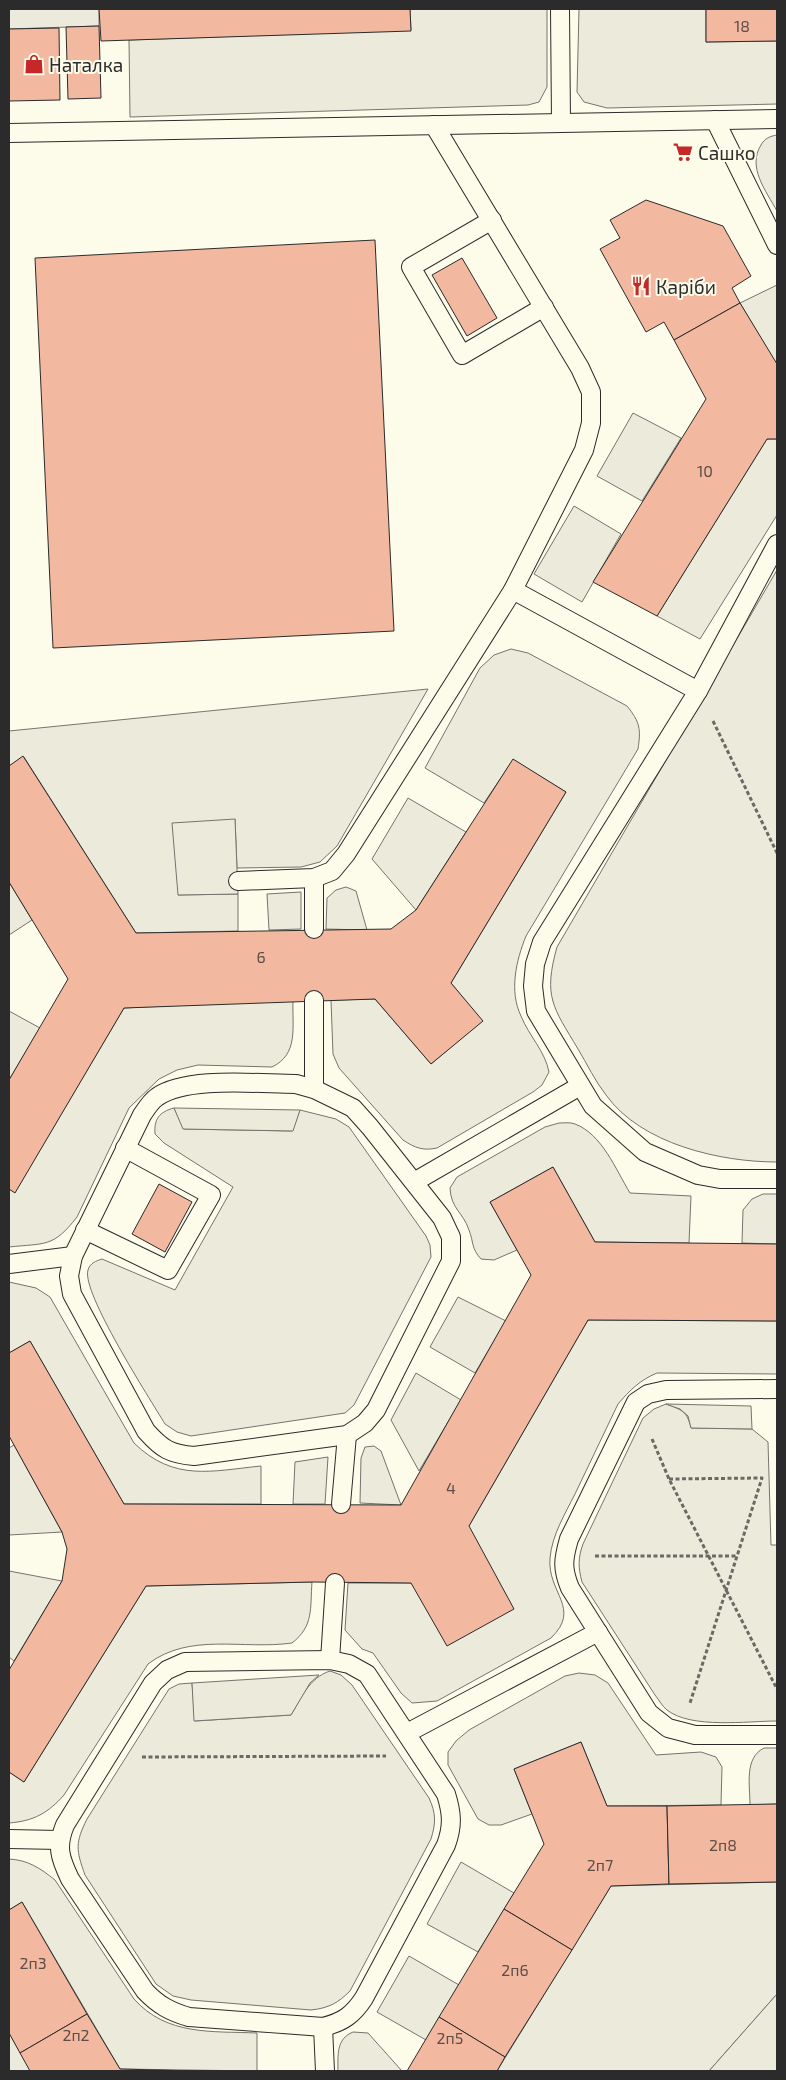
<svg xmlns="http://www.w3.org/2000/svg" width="786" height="2080" viewBox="0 0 786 2080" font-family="'Exo 2',sans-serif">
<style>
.green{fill:#ecebdb;stroke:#74746e}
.parking{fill:#eceadb;stroke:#74746e}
.building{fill:#f2b8a0;stroke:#2b2b2b}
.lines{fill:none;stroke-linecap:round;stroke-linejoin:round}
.service-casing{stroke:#2b2b2b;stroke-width:20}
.path{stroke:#6a6964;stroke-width:3;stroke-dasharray:4 2.5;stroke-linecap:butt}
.service{stroke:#fdfbea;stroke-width:18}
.labels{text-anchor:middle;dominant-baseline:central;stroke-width:4;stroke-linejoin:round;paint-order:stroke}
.number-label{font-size:16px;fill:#5d4e48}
.poi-label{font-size:19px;fill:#2b2b2b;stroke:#fdfbea;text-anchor:start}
</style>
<rect width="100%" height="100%" fill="#fdfbea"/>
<g class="green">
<path d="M9 9H99V26L9 29Z"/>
<path d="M410 9H547V87L539 102 528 105 130 117 129 40 411 30Z"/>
<path d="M579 9H706V42L777 41V104L607 108 584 102 577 92Z"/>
<path d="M777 135V211C766 191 747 167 761 145 764 139 770 136 777 135Z"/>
<path d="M777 285V364H776L740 303Z"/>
<path d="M633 413 681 438 642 501 597 476Z"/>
<path d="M767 439H777V515L700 639 657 616Z"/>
<path d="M574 506 621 534 582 602 534 574Z"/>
<path d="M777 570V1162C720 1162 641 1144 606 1095 595 1081 587 1064 578 1049 553 1007 543 997 557 947Z"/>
<path d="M511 649 528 653 627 706C640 722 641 729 638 749L526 936C516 961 509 991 521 1016 529 1036 545 1051 549 1072L542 1085 533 1092 437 1148C423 1151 415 1148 403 1140L339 1068 333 1054 331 1000 375 999 431 1064 482 1021 451 983 566 792 513 760 484 803 425 768 480 668 494 655Z"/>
<path d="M428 689 337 846 320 862 301 867 237 868 235 819 178 895 238 894V931L136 933 24 757 9 766V731Z"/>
<path d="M408 798 466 832 416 910 372 859Z"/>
<path d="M9 882 32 920 9 935Z"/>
<path d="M346 887 356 891 367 930 326 929 327 898 336 890Z"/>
<path d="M301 892V929L269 930 267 894Z"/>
<path d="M293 1000C292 1027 299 1054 272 1067L198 1065 177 1070 159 1079 129 1108 77 1217C53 1248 45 1243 9 1247V1189L15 1192 124 1008Z"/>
<path d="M9 1011 40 1028 9 1080Z"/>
<path d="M174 1108 184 1129 292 1131 300 1110 336 1119 349 1127 426 1236 430 1245 431 1257 354 1405 345 1413 191 1436 177 1432 165 1424C150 1399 81 1292 88 1270 90 1263 96 1261 102 1259L175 1290 233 1187 164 1143 155 1134C154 1119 159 1112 174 1108Z"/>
<path d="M559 1123C564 1123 570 1122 575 1124 602 1134 616 1170 630 1193L691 1196 689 1243 595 1242 553 1167 490 1202 517 1250 494 1260 481 1259C471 1248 474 1243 469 1230 463 1212 451 1209 450 1188L457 1177 545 1127Z"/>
<path d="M763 1194H777V1244L742 1243 743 1210 752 1199Z"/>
<path d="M9 1282 36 1288 50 1297 134 1443C174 1482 211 1471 261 1466V1504H124L30 1341 9 1353Z"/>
<path d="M458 1297 506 1321 475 1373 430 1347Z"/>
<path d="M588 1320 777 1321V1374L657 1373C640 1380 630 1390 618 1404 604 1434 589 1464 575 1494 565 1514 552 1535 550 1558 547 1593 582 1608 551 1638L437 1701 412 1703 401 1693 373 1653 362 1649 345 1630 348 1583H411L469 1526Z"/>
<path d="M416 1373 461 1400 419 1471 391 1420Z"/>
<path d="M666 1404C682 1410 687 1411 691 1428L752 1429 768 1442 771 1545H777V1721C748 1721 691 1729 667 1710 662 1706 659 1700 655 1695L582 1582C578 1567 578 1558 583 1544L643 1418 654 1409Z"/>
<path d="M14 1445 62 1532 9 1535V1448Z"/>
<path d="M374 1446 381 1451 401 1505 360 1503 361 1458 365 1447Z"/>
<path d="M328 1457 325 1504H293L295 1462Z"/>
<path d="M9 1571 62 1581 14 1661 9 1657Z"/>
<path d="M312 1582C310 1608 314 1626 292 1643 243 1650 190 1632 148 1664L64 1795C48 1813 34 1821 9 1823V1772L24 1782 146 1586Z"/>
<path d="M330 1671 341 1675 352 1685 429 1798C436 1813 436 1823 431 1839L350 1991C338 2003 329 2008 311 2010L191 2000 173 1996 156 1984 85 1875C76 1850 75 1843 87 1819L169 1689 179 1684 192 1683 195 1721 291 1715C302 1697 309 1678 330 1671Z"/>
<path d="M579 1673 595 1675 608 1683 656 1755 701 1752 716 1757 722 1767 721 1805 607 1806 581 1742 514 1769 532 1814 501 1825H489L478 1819 448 1765V1752L456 1741 469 1730 565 1676Z"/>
<path d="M764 1748H777V1804L750 1805C750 1785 744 1758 764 1748Z"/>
<path d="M9 1859C28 1860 40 1868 55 1880L134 1999C167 2036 212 2031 257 2033V2071L120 2069 22 1902 9 1910Z"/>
<path d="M461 1862 514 1893 478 1952 427 1924Z"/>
<path d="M777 1882V1994L709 2071H497L611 1886Z"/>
<path d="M409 1956 459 1985 426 2040 377 2012Z"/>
<path d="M353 2032 368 2033 402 2071H338C338 2055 336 2039 353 2032Z"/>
<path d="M9 2033 31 2071H9Z"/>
</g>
<g class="parking">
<path d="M235 819 238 894 178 895 172 823Z"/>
<path d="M174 1108 300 1110 293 1131 183 1129Z"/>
<path d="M666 1404 751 1406 752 1429 691 1428 688 1416 680 1409Z"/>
<path d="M319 1675 310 1683 291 1715 194 1721 192 1683Z"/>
<path d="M777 1994V2071H709Z"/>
</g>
<g class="building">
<path d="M99 9H410L411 31 101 41Z"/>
<path d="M706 9H777V41L706 42Z"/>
<path d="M99 26 101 98 68 99 66 27Z"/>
<path d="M59 28 60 100 9 101V29Z"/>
<path d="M646 200 723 226 751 276 732 288 740 303 674 340 664 322 646 332 600 249 620 238 610 220Z"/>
<path d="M375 240 394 631 53 648 35 258Z"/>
<path d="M462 258 497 318 467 336 432 275Z"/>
<path d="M740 303 777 364V439H767L657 616 593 582 706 399 674 340Z"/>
<path d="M23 756 136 933 391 929 416 910 513 759 566 792 451 983 483 1021 431 1064 375 999 124 1008 15 1193 9 1189V1080L68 979 9 882V766Z"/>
<path d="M553 1167 595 1242 777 1244V1321L588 1320 469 1526 514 1609 447 1646 411 1583 312 1582 146 1586 24 1782 9 1772V1670L62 1581 67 1549 62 1532 9 1436V1353L30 1341 124 1504 401 1505 531 1275 490 1202Z"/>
<path d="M159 1184 192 1202 165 1252 132 1234Z"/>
<path d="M581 1742 607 1806H667L669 1884 611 1886 572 1950 504 1909 544 1844 514 1769Z"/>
<path d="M777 1804V1882L669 1884 667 1806Z"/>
<path d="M22 1902 87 2014 20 2053 9 2033V1910Z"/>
<path d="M504 1909 572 1950 505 2057 439 2017Z"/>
<path d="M87 2014 120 2069 195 2071H30L20 2053Z"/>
<path d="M439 2017 505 2057 497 2071H407Z"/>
</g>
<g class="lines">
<defs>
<g id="service">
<path d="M560 9 561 122"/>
<path d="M715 120 777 245"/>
<path d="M9 133 777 119"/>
<path d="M492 220 411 267 462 355 544 307"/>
<path d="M777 544 698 691 542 942 535 964 533 986 536 1011 593 1106 645 1152 698 1175 720 1179H777"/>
<path d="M513 590 698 691"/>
<path d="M314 878V929"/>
<path d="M238 881 314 878 332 871 346 854 513 590 584 450 591 423V392L580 368 434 125"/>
<path d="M296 1084 314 1089 353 1108 370 1127 442 1218 451 1237V1261L376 1410 365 1423 347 1435 194 1456C170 1454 162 1449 146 1431L72 1294 69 1276 73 1256 142 1115C146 1109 151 1101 157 1097 187 1076 259 1084 296 1084Z"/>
<path d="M314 1089V1000"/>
<path d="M414 1182 580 1086"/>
<path d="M85 1230 168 1270 211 1195 125 1148"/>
<path d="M9 1264 73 1256"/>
<path d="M777 1389 666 1390 648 1394 636 1402 569 1539C563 1560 562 1568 570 1588L649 1713 668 1728 695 1735H777"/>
<path d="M341 1504 347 1435"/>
<path d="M330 1660 349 1664 367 1674 446 1794C452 1813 453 1826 446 1845L364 1998C353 2015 343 2022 323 2027L189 2017C171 2012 158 2005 145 1991L70 1879C60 1858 56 1847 65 1825L153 1683 167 1670 185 1662Z"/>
<path d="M330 1660 335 1583"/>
<path d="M407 1733 598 1632"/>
<path d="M9 1839 59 1840"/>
<path d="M323 2027 325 2071"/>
</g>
</defs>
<use href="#service" class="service-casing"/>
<g class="path">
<path d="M713 721 777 853"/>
<path d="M652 1439 669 1479 777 1689"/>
<path d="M669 1479 762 1478 690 1703"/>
<path d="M595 1556H736"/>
<path d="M142 1757 386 1756"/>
</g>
<use href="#service" class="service"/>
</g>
<defs>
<symbol id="shop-bare" viewBox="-9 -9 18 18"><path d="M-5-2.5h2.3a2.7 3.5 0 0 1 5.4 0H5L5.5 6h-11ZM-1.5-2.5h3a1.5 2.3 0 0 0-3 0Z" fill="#c62828" stroke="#fdfbea" stroke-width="2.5" paint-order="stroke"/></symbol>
<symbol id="supermarket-bare" viewBox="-9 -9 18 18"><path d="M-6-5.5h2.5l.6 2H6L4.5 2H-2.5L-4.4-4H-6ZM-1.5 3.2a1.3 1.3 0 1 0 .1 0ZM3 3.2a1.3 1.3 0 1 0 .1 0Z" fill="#c62828" stroke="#fdfbea" stroke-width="2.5" paint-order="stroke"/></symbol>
<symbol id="restaurant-bare" viewBox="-9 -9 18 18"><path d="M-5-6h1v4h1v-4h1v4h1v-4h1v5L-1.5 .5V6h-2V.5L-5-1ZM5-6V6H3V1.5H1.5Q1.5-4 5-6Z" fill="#c62828" stroke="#fdfbea" stroke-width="2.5" paint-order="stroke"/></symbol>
</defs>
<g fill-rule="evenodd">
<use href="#shop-bare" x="20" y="50" width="28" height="28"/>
<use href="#supermarket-bare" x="669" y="138" width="28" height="28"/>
<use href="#restaurant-bare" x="627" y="272" width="28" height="28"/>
</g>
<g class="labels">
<g class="number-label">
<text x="742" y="25">18</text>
<text x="705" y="470">10</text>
<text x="261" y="956">6</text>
<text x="451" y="1487">4</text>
<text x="723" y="1844">2п8</text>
<text x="600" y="1864">2п7</text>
<text x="33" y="1962">2п3</text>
<text x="515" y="1969">2п6</text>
<text x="76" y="2034">2п2</text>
<text x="450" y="2037">2п5</text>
</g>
<g class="poi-label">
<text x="49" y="64">Наталка</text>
<text x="698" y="152">Сашко</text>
<text x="656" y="286">Каріби</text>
</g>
</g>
<rect width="786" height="2080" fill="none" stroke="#2b2b2b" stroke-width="20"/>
</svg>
